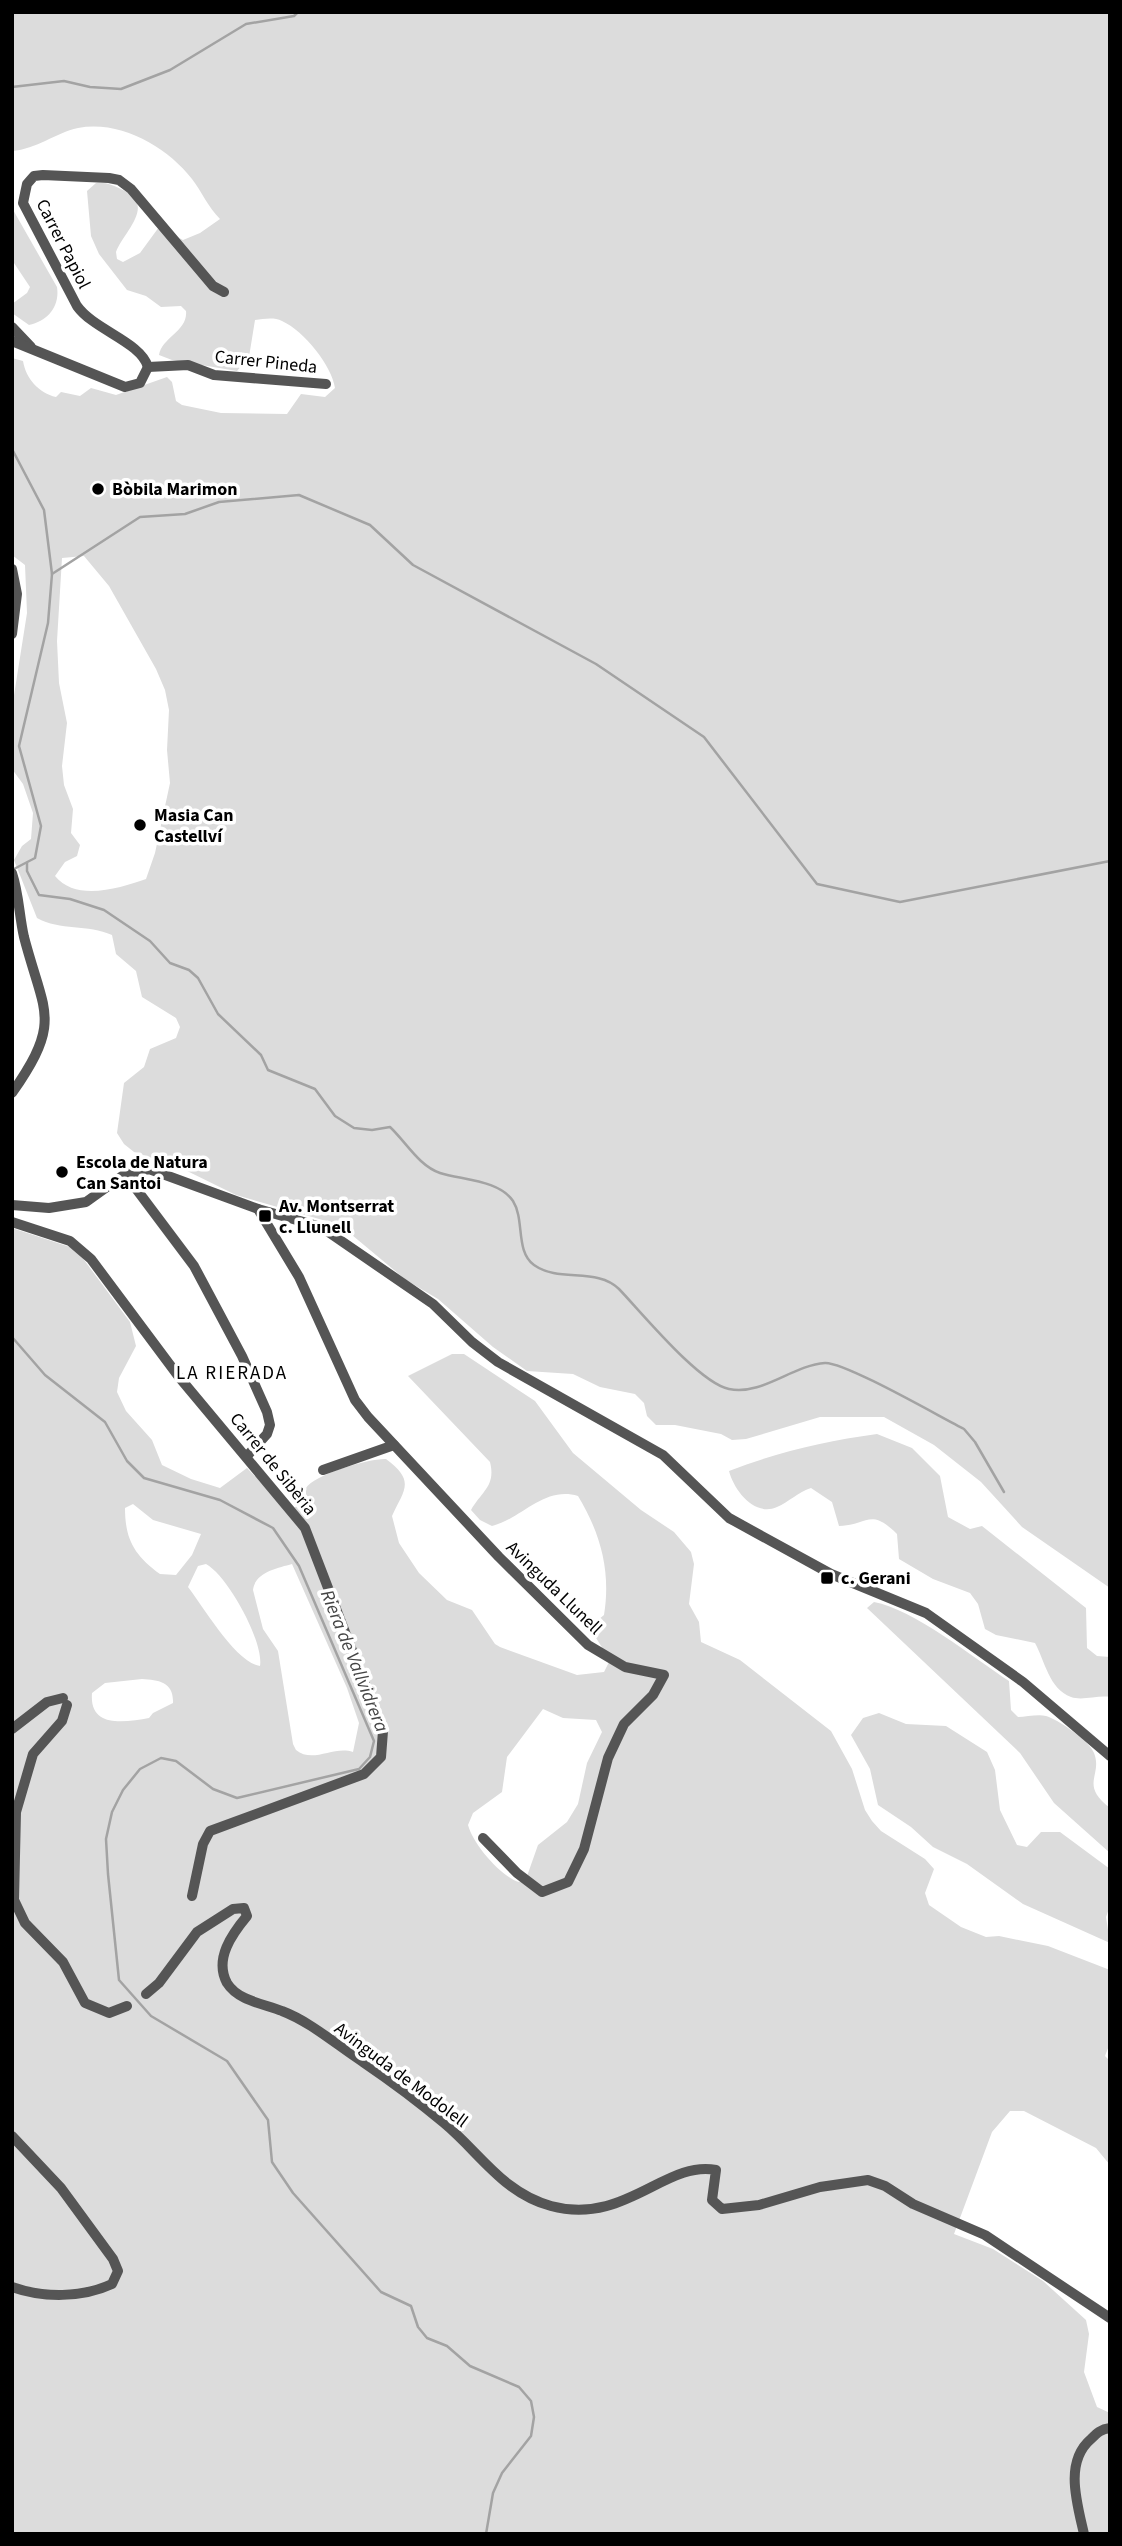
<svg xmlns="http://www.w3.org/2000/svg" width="1122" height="2546" viewBox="0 0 1122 2546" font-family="'Source Sans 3',sans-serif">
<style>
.green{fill:#dcdcdc;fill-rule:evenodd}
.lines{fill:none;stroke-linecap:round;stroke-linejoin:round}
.stream{stroke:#a3a3a3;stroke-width:2.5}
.minor{stroke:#555;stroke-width:10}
.poi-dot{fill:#000;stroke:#fff;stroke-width:2.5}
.labels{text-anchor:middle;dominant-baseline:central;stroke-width:7;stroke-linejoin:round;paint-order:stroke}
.street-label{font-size:18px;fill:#000;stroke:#fff}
.poi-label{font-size:18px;font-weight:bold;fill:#000;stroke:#fff;text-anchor:start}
.neighbourhood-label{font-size:19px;letter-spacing:2px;fill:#000;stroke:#fff}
.water-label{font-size:19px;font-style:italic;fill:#444;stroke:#fff}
</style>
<rect width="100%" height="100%" fill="#fff"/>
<g class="green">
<path d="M12 12H1110V1588L1022 1527 981 1482 934 1445 884 1417H820L746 1439 732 1440 721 1434 675 1425H656L647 1416 644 1403 635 1394 600 1387 573 1374 527 1371 493 1347 438 1299 406 1280 340 1225 236 1195 181 1168 134 1152 124 1144 117 1133 124 1083 144 1067 150 1049 176 1038 180 1027 176 1018 142 997 136 971 116 954 112 935C88 924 60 931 37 918L14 860 22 846 31 839 33 813 23 784 12 769V708L27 613 25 565 12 555V358L23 361C26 379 39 393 56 397L61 392 80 396 91 388 116 395 167 377 172 382 176 401 182 405 221 413 287 414 301 394 325 397 335 388C332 366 304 331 282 321 274 317 264 319 255 320L249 357 237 371 172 360 159 355C162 337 188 331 186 311L181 306 161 307 146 296 127 290 99 254 91 236 87 191 96 183C107 182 114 186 123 190 157 205 123 233 116 252L117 259 123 262 140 253 159 227 183 240 200 233 220 219C208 207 202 192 192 179 167 147 121 120 78 128 55 133 37 149 12 151ZM84 556 109 586 156 669 165 690 169 710 167 750 170 783 155 853 146 879C120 888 76 902 55 876L65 862 77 856 80 845 71 833 73 809 64 785 62 766 67 723 59 683 57 641 62 558Z"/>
<path d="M12 208 57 287C60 306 48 321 29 325L12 313V304L27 293 30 287 12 260Z"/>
<path d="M12 1228 76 1249 130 1322 136 1346 119 1378 117 1392 126 1411 152 1440 162 1465 191 1479 220 1488 247 1468 288 1511 306 1501V1488C313 1475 370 1458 386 1459 416 1481 404 1490 392 1516L399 1543 419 1573 447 1600 472 1610 495 1644 500 1647 577 1675 604 1672 610 1660 591 1630 593 1624 604 1615C611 1572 601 1534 578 1496 544 1486 523 1518 492 1526L480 1520 471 1510C482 1491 496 1486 490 1462L408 1376 452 1354H464L535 1401 573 1453 641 1510 674 1532 691 1552 694 1564 689 1604 699 1622 701 1642 740 1660 831 1731 852 1769 865 1810 872 1821 881 1831 925 1859 934 1869 925 1893 929 1905 961 1927 986 1937 999 1936 1048 1946 1110 1970V2043L1105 2056 1110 2061V2165L1096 2148 1024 2111H1010L992 2132 954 2234 993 2249 1043 2281 1086 2320 1089 2334 1084 2372 1097 2407 1110 2413V2534H12ZM133 1504 153 1520 201 1534 192 1555 176 1575 160 1574C134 1555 125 1539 125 1508ZM206 1564C228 1576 264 1642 260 1666 236 1663 203 1606 188 1587L198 1566ZM292 1564 347 1688 359 1723 353 1752C334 1745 313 1764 296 1750L293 1744 278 1651 263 1629 253 1590C255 1572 278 1568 292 1564ZM142 1679C159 1680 174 1682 173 1703L153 1713 149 1718C126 1722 89 1729 92 1693L105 1683ZM543 1709 563 1718 596 1720 602 1732 587 1763 578 1804 567 1822 538 1845 526 1879 519 1882C501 1877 473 1844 468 1825L473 1813 502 1792 507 1757Z"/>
<path d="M877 1434 912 1448 940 1476 948 1517 970 1529 982 1526 1086 1608 1087 1648 1097 1656 1110 1657V1697C1098 1695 1082 1701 1071 1697 1049 1689 1045 1661 1035 1643L996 1635 985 1629 978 1604 970 1593 933 1579 899 1559 897 1534C870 1507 868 1525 839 1526L832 1502 811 1488C798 1492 789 1502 777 1507 754 1517 734 1490 729 1471 778 1452 825 1441 877 1434Z"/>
<path d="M874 1602C913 1609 974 1658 1009 1681L1011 1710 1018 1717C1026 1717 1038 1714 1046 1716 1057 1719 1090 1741 1094 1753 1103 1776 1079 1784 1110 1808V1853L1054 1803 1020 1753 867 1608Z"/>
<path d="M879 1713 906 1724 946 1726 987 1752 995 1770 1000 1810 1017 1845 1027 1847 1041 1832H1060L1110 1869V1906L1106 1917 1110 1943 1023 1904 967 1864 933 1847 911 1827 878 1805 870 1769 851 1735 863 1718Z"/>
</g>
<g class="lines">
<g class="stream">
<path d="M12 87 64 81 90 87 121 89 170 70 246 24 294 16 298 12"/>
<path d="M12 449 44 510 52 574 48 623 19 746 41 826 35 858 12 870"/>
<path d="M52 574 140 517 185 514 219 502 299 495 370 525 413 565 596 664 704 737 817 884 900 902 1110 861"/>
<path d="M27 863V871L39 895 70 899 104 910 150 941 170 963 189 970 198 978 218 1014 261 1055 268 1070 315 1089 335 1116 354 1128 372 1130 390 1127C406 1142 419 1166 440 1173 462 1180 499 1180 513 1201 525 1220 515 1251 534 1265 559 1283 597 1267 619 1289 642 1313 699 1383 729 1389 762 1396 793 1365 825 1363 845 1362 940 1417 964 1429L975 1442 1004 1492"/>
<path d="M12 1337 45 1375 105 1422 127 1461 144 1478 220 1500 273 1528 299 1566 374 1741 370 1757 359 1769 237 1798 213 1789 176 1761 161 1758 140 1769 123 1790 112 1812 106 1839 108 1874 119 1980 151 2016 227 2061 268 2120 272 2162 293 2193 381 2292 411 2306 418 2327 427 2338 447 2346 470 2366 519 2387 531 2401 534 2417 531 2436 502 2473 493 2493 486 2534"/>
</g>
<g class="minor">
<path d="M12 327 31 347"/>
<path d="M12 341 125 387 140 383 148 367"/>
<path d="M148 367C141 342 94 330 77 306L23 203 27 184 34 176 43 175 109 178 119 180 131 189 213 286 224 292"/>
<path d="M148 367 188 365 214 375 326 384"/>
<path d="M12 569 17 594 12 634"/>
<path d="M12 873C19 894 19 915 24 937 44 1014 63 1020 12 1093"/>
<path d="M125 1174 194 1266 242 1356 267 1412 270 1425 267 1434 247 1456"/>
<path d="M12 1205 49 1208 86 1202 125 1174 149 1169 258 1209 321 1227 433 1304 472 1342 498 1362 663 1455 729 1518 831 1574 926 1613 1023 1682 1110 1756"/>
<path d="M258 1209 299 1277 355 1400 368 1417 499 1557 588 1645 625 1667 664 1675 653 1695 624 1724 608 1758 584 1849 568 1882 542 1892 517 1873 483 1838"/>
<path d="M12 1222 70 1241 91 1259 179 1377 305 1528 383 1731 381 1757 364 1774 210 1831 203 1844 192 1896"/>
<path d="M323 1470 394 1445"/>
<path d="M67 1705 62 1721 33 1754 16 1812 14 1900 25 1923 63 1962 85 2003 109 2013 127 2006"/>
<path d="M12 1729 47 1702 63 1698"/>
<path d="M146 1994 159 1983 197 1932 233 1909 244 1908 247 1916C232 1934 214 1959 227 1983 238 2001 265 2004 282 2011 311 2022 338 2046 363 2062 391 2081 418 2101 444 2123 480 2153 503 2193 551 2206 625 2226 665 2160 716 2170L712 2200 722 2209 759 2205 820 2187 868 2180 885 2186 913 2204 985 2235 1110 2318"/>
<path d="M12 2136 61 2188 113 2259 118 2271 112 2284C82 2298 43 2298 12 2287"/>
<path d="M1084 2534C1077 2503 1064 2462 1091 2439 1097 2433 1101 2429 1110 2428"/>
</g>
</g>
<g class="poi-dot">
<circle cx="98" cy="489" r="7"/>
<circle cx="140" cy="825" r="7"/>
<circle cx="62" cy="1172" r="7"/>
<rect x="258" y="1209" width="14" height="14" rx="3.5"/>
<rect x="820" y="1571" width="14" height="14" rx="3.5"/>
</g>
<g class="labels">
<g class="street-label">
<text transform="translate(63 244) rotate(63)">Carrer Papiol</text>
<text transform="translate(266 362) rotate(6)">Carrer Pineda</text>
<text transform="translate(273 1464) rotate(51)">Carrer de Sibèria</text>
<text transform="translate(554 1588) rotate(44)">Avinguda Llunell</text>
<text transform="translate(401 2075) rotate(37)">Avinguda de Modolell</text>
</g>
<g class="poi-label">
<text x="112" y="489">Bòbila Marimon</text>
<text x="154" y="815">Masia Can<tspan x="154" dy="21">Castellví</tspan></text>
<text x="76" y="1162">Escola de Natura<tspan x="76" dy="21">Can Santoi</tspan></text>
<text x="279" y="1206">Av. Montserrat<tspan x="279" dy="21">c. Llunell</tspan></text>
<text x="841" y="1578">c. Gerani</text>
</g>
<g class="neighbourhood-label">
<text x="232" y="1373">LA RIERADA</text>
</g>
<g class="water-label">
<text transform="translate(354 1661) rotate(68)">Riera de Vallvidrera</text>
</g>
</g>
<rect width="1122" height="2546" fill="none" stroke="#000000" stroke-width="28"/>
</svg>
